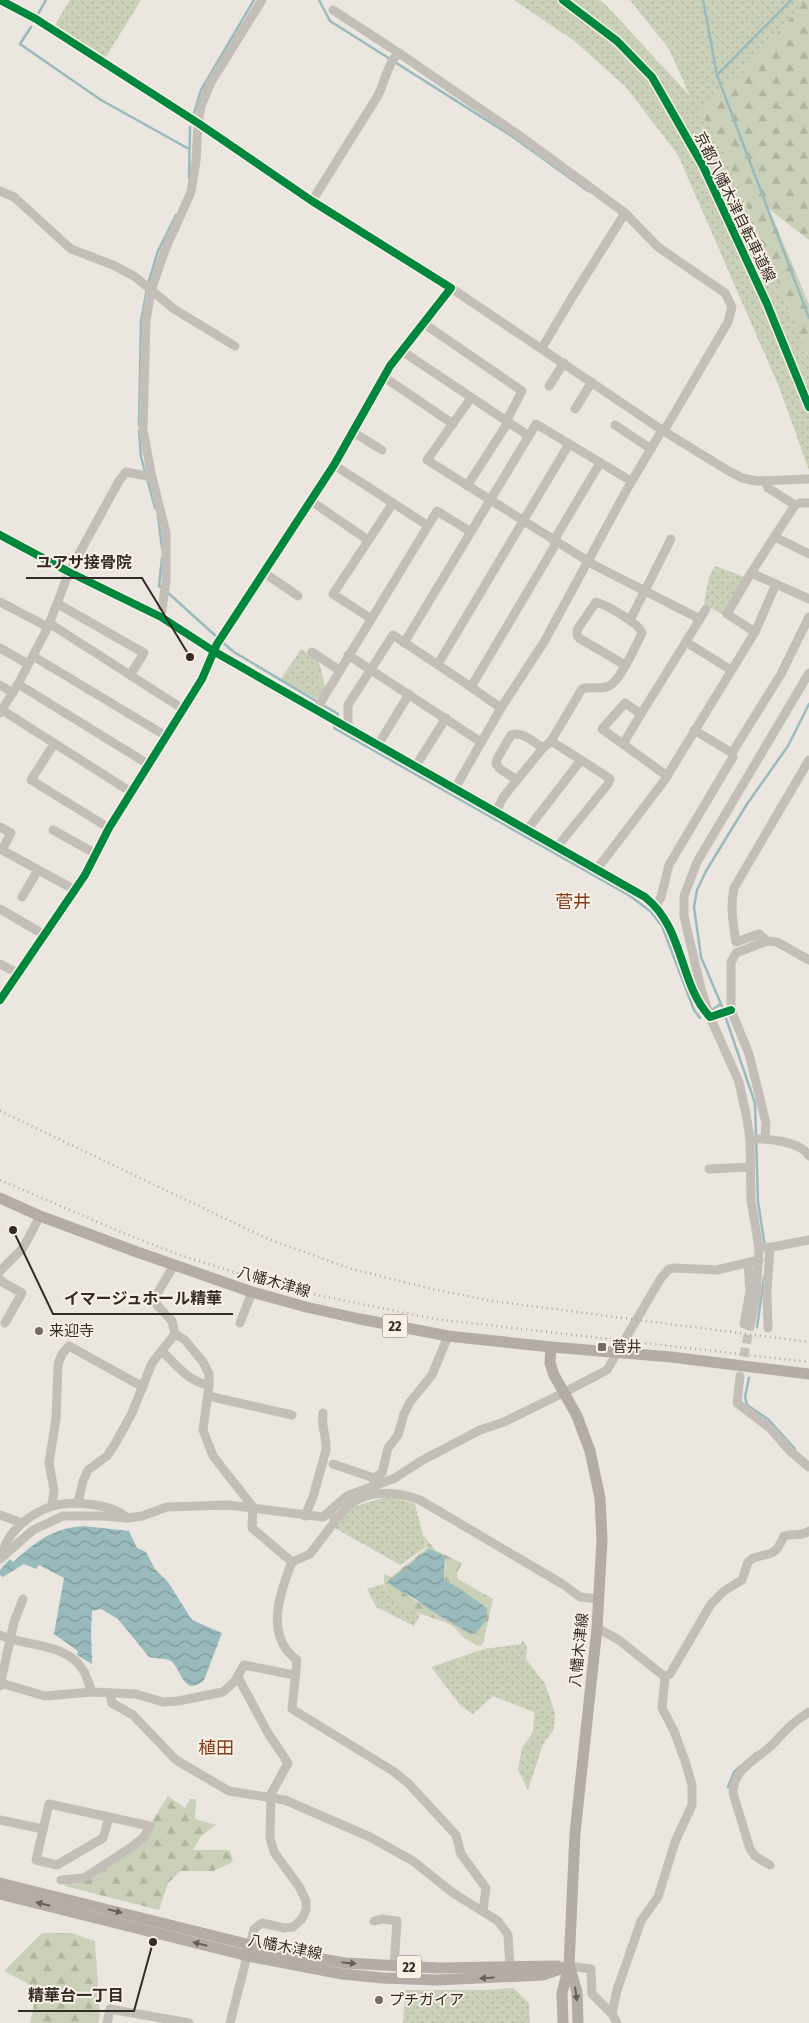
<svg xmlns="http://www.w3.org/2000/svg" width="809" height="2023" viewBox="0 0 809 2023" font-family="'Fira Sans Condensed','Noto Sans JP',sans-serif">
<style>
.grass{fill:url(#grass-dots)}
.forest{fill:url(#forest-firs);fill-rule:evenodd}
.water{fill:url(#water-waves)}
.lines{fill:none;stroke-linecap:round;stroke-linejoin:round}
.stream{stroke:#9abbbd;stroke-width:2.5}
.minor-tunnel{stroke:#c7c1ba;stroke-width:9;stroke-dasharray:9 4.5;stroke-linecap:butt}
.minor{stroke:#c4beb8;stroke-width:9}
.major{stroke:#b3aca7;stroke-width:11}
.rail{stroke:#aca7a2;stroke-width:2.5;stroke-dasharray:1 4;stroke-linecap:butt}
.cycleway-casing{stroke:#f9f1e5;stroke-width:11}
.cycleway{stroke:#00873e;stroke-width:8}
.oneway{fill:#675f5a}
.poi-dot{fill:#756c67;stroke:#f9f1e5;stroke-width:2}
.labels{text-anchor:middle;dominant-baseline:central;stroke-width:4;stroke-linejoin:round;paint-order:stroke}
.shield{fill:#f9f1e5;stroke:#70665f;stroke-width:1}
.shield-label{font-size:14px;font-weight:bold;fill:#352b26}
.street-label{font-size:15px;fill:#352b26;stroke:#f9f1e5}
.poi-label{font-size:15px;fill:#352b26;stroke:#f9f1e5;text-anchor:start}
.quarter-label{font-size:18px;fill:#833c20;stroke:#f9f1e5}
.leader{fill:none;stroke:#352b26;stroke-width:2}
.callout-dot{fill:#352b26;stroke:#f9f1e5;stroke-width:2}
.callout-label{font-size:16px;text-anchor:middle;font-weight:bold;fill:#352b26;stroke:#f9f1e5;stroke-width:4;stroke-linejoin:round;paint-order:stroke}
</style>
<defs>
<pattern id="grass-dots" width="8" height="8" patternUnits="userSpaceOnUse" patternTransform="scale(1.25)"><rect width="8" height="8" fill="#cbd1b8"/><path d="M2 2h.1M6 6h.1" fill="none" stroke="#afb49e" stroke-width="1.8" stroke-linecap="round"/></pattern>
<pattern id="forest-firs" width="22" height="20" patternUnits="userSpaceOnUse" patternTransform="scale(1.25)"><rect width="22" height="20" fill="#cbd1b8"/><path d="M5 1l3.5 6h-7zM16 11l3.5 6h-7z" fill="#afb49e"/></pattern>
<pattern id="water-waves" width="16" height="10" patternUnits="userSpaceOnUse" patternTransform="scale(1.25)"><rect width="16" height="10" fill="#9abbbd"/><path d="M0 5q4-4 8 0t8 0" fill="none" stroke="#7e9899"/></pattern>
</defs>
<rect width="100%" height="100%" fill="#ebe6df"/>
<g class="grass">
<path d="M70 0H141L104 60 53 28Z"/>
<path d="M514 0H599L606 5 690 96 669 49 630 0H806L741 75 699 110 723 149 809 358V470L779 387 678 155 625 86 573 40Z"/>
<path d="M715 566 745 577 723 615 704 604 709 577Z"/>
<path d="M301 649 318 660 325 686 317 699 281 679Z"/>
<path d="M390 1496 415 1504 426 1547 400 1565 335 1528 352 1507Z"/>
<path d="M383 1584 388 1594 420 1615 414 1626 376 1607 367 1589Z"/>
<path d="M523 1641 527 1646 526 1659 545 1684 555 1713 554 1729 543 1744 528 1790 518 1770 522 1748 533 1732 534 1712 493 1696 473 1714 461 1706 431 1667 484 1649 520 1644Z"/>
<path d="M513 1988 529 2003 530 2023H403L405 1990H485Z"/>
</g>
<g class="forest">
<path d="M806 0H809V240L769 209 809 304V358L723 149 698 109 741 75Z"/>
<path d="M311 656 318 660 325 686 317 699 285 682 287 677 315 694 320 686Z"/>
<path d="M423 1535 435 1550 462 1563 457 1573 458 1579 493 1599 483 1644 478 1646C473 1643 466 1640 462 1636 458 1632 456 1628 451 1625 428 1613 380 1610 384 1574L391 1577 427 1548ZM429 1550 441 1554 446 1565 444 1580 454 1585 464 1631C451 1620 436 1615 422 1605 413 1599 405 1593 395 1588Z"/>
<path d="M168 1796 185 1808 190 1799H196L195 1819 216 1825 201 1836 193 1850H230L233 1862 213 1871H181L168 1883 159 1910 65 1886 64 1881 76 1882 120 1858 151 1823Z"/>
<path d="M42 1933H71L95 1941 100 2015 98 2023H30L35 1999 32 1986 4 1971Z"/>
</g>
<g class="water">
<path d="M83 1526 129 1531 137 1548 146 1552 155 1569 168 1582 192 1620 222 1633 204 1680C182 1699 182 1666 169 1660 164 1658 155 1659 149 1657L118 1619 101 1609 92 1611 91 1631 92 1664 77 1655 78 1651 54 1634 64 1578 39 1565 36 1569 24 1564 3 1577 0 1575V1570L10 1559 13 1562C37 1541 51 1529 83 1526Z"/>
<path d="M429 1549 441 1554 445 1558 444 1580 454 1585 487 1608C488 1619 481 1632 470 1634L428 1609 415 1599 395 1588 387 1582Z"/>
</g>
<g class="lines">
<g class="stream">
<path d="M319 0 330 21 513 137 588 191"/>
<path d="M703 0 717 75"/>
<path d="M791 0 717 75 809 318"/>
<path d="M38 14 46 0"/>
<path d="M31 27 20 44 101 100 189 149"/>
<path d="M193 116 201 90 254 0"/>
<path d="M189 178 190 127"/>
<path d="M148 284 158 251 176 215"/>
<path d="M139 425 141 321 147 289"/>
<path d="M139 431 141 457 145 472"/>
<path d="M147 478 155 508"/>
<path d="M158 516 162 548"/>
<path d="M162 558 159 586 162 588"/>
<path d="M166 591 218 638"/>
<path d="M222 642 234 652 338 714 336 719"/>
<path d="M335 724 334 728 630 896 650 911 662 926 694 1010 700 1018"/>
<path d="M713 1009 721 1004"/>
<path d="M765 1247 758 1202 755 1103 721 1004 701 957 694 907 697 890 706 871 747 804 788 746 809 704"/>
<path d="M757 1327 764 1277"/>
<path d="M749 1378 745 1397 747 1405 769 1420 795 1449"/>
<path d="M728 1787 734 1772 756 1753"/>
</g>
<path class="minor-tunnel" d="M741 1370 750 1326"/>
<g class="minor">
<path d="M0 0 36 19 198 123 312 201 451 288 390 366 334 465 217 644 202 679 109 828 85 875 0 1000"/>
<path d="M333 10 399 53 520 136 625 213 658 247 725 293 732 307 728 322 664 431"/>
<path d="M0 191 14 197 71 249 113 265 134 276 174 309 235 346"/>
<path d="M312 201 377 97C385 84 387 63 399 53"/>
<path d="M451 288 662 430 727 470 742 478 757 481 809 479"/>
<path d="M423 323 522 391 509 416 505 427 467 486"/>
<path d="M542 348 571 299 625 213"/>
<path d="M402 351 529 436"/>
<path d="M384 377 453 424"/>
<path d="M549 386 564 363"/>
<path d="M471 398 427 460 594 565 700 619 641 714 625 703 602 729 623 744"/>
<path d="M575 409 592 382"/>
<path d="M615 425 651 449"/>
<path d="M353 432 382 450"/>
<path d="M334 465 427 525"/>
<path d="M765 481 768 488 795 505 799 503H809"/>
<path d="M311 501 368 540"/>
<path d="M0 535 69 572 161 617 215 652 348 728 645 897C685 929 678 982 710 1017L731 1010"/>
<path d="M775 537 809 554"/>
<path d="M263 572 298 596"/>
<path d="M776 584 751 573 795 505"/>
<path d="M0 602 48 627"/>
<path d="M58 604 144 653 130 675"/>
<path d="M161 617 166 581V533L152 477 143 430 146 321 151 291 165 250 191 192 196 161 198 123 201 106 211 82 262 0"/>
<path d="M370 618 333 594 393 503"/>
<path d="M700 619 706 609"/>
<path d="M630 620 671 539"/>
<path d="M49 623 183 709"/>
<path d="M755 632 776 584 809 599"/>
<path d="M686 642 731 670"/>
<path d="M404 643 536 424 631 481"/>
<path d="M0 648 28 664"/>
<path d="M312 652 339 670"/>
<path d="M348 655 481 742"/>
<path d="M33 656 166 736"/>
<path d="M438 664 569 444"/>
<path d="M18 684 148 764"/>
<path d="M0 685 13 693"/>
<path d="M501 708 471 687 554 547 557 535 600 463"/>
<path d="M2 710 131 792"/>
<path d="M316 710 437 511 471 532"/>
<path d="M0 713 18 684 48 627 69 572 119 481 126 472 152 477"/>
<path d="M641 714 623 744 667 776"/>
<path d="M348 728V705L393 635 471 687"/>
<path d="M54 744 31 780 109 828"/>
<path d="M378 745 409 694"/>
<path d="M543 748 517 780 500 769 496 764 497 759 511 735C521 730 535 743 543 748L551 741 582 689C591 686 601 690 609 686 621 680 636 645 642 633 639 623 606 605 596 602L577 630V635L579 638 625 665"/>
<path d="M732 753 781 674 809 617"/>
<path d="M415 767 446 718"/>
<path d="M454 790 501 708 544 642 626 491 662 430"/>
<path d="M495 813 504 796 517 780"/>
<path d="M0 827 11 833 2 850 75 890"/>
<path d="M53 830 96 854"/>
<path d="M527 830 581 760 551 741"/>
<path d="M557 847 608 784 610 779 606 776 581 760"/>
<path d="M597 869 664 781 755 632 727 614 751 573"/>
<path d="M22 897 38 870"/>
<path d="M656 906 661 897 669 865 733 757 732 753 694 730"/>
<path d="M0 909 43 934"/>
<path d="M767 941 759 934 736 942C733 923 730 907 734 888L809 760"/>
<path d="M0 964 17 973"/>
<path d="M765 1138 766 1123 749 1054 731 1010V962L736 953 767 941 777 942 809 960"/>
<path d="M750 1139C765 1138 801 1141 809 1156"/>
<path d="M709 1169 751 1167"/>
<path d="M767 1248 809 1240"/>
<path d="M0 1271 23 1248 40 1216"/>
<path d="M0 1279 4 1283 22 1293 5 1323"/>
<path d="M240 1323 252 1292"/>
<path d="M744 1324 750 1291 748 1263"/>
<path d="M750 1326 756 1296 759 1249 751 1200 750 1139 746 1114 739 1082 710 1017 701 989 684 916V896L697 862 809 673"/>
<path d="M768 1328 767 1293 770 1247"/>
<path d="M175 1334 185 1340 203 1362 209 1374V1385L203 1430 213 1456 253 1507 252 1528 292 1562C280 1592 264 1636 297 1660L292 1709 393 1771 408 1783 456 1835 461 1854 486 1888 483 1911"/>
<path d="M162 1351C176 1365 189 1382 209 1385"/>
<path d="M740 1376 737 1403 771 1429 789 1450 809 1467"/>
<path d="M208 1396 292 1415"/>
<path d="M333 1464 374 1478"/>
<path d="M374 1487V1478L382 1473 388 1448 398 1435 404 1414 410 1402 432 1375 448 1336"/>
<path d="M78 1502 83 1481 88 1470 107 1456 115 1444 132 1413 152 1363 175 1334 172 1321 156 1304 157 1294 174 1265"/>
<path d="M52 1506 54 1490 49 1463 56 1419 58 1364 62 1354 69 1346 143 1387"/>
<path d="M0 1515 22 1523"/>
<path d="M305 1516 313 1497 326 1450C327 1436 321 1429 323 1413"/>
<path d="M336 1520C341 1514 346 1507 352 1503 372 1489 399 1492 420 1500L564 1585 580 1597 599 1599"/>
<path d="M3 1556C4 1533 32 1512 53 1506 72 1500 113 1504 127 1518"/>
<path d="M0 1559 33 1530 63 1516H101L128 1518 142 1516 167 1507 228 1505 323 1517 347 1496 395 1478 421 1461 480 1430 504 1422 563 1393 607 1370 661 1278 669 1269 675 1268 717 1270 759 1260"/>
<path d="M292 1562 310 1554 336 1520 333 1516"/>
<path d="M597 1628 619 1640 665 1677 662 1708 674 1731 685 1761 692 1785V1805L675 1842 658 1897 641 1921 617 1990 612 2014"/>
<path d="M0 1635C26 1647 66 1642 83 1670 87 1676 89 1685 92 1692"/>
<path d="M665 1677 670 1674 711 1604 724 1591 742 1580 748 1562 753 1558 772 1553 778 1548 784 1536C793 1533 800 1537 809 1531"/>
<path d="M1 1683 45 1696 92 1692 136 1694 163 1702 178 1701 223 1692 235 1681 244 1665 294 1675"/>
<path d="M0 1686 14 1622 23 1599"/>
<path d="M110 1693 112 1703 133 1715 176 1760 229 1791 285 1800 370 1837 413 1861 453 1893 498 1921 508 1935 510 1968"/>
<path d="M0 1820 43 1829"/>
<path d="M770 1865 755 1856 750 1849 733 1793C733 1767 759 1759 774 1743 785 1731 794 1721 809 1712"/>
<path d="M61 1880 84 1878 130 1848 143 1838 150 1826 49 1804 36 1860 57 1865 103 1838 109 1818"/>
<path d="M374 1921 382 1919 397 1921 394 1967"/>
<path d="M569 1966 591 1969 592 1994 612 2014 617 2023"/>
<path d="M107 2023 110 2009 189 2023"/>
<path d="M230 2023 254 1929 262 1923 284 1928 293 1927 302 1919 306 1910V1901L300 1888 274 1852 270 1838 271 1794 288 1763 268 1733 238 1677"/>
</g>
<g class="major">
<path d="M0 1198 40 1216 137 1252 252 1292 306 1307 360 1319 448 1336 551 1347 671 1357 809 1374"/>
<path d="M551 1347 550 1363 554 1375 577 1416 590 1451 600 1498 602 1540 597 1628 575 1833 569 1966 562 1993 563 2023"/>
<path d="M0 1883 275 1951 345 1963 439 1968 558 1966"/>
<path d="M0 1894 248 1956 342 1974 383 1978 437 1980 543 1975 569 1966"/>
<path d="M570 1968 577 1992 578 2023"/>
</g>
<g class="rail">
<path d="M0 1111 268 1239 352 1269 432 1289 492 1301 809 1342"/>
<path d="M0 1180 128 1235 180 1255 250 1277 317 1295 435 1319 809 1362"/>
</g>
<defs>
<g id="cycleway">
<path d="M0 0 36 19 198 123 312 201 451 288 390 366 334 465 217 644 202 679 109 828 85 875 0 1000"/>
<path d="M563 0 617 41 652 77 703 166 767 304 809 407"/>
<path d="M0 535 69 572 161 617 215 652 348 728 645 897C685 929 678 982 710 1017L731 1010"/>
</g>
</defs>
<use href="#cycleway" class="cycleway-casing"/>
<use href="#cycleway" class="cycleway"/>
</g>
<defs><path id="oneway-solid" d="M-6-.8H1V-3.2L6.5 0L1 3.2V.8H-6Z" transform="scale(1.25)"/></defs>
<g class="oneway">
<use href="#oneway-solid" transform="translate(43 1904) rotate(-166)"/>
<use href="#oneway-solid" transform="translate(115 1911) rotate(14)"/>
<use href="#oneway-solid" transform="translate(200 1944) rotate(-166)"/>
<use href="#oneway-solid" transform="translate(349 1963) rotate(6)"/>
<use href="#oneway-solid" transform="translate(487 1978) rotate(177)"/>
<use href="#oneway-solid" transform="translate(576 1994) rotate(83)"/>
</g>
<g class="poi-dot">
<circle cx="39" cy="1331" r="5"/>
<rect x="597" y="1342" width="10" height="10" rx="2.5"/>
<circle cx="379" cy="2000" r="5"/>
</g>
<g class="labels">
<g class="shield">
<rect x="382.5" y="1314.5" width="25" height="23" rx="4"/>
<rect x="396.5" y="1955.5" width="25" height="23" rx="4"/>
</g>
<g class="shield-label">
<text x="395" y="1326">22</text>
<text x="409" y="1967">22</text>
</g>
<g class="street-label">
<text transform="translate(735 207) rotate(64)">京都八幡木津自転車道線</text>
<text transform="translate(274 1282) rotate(16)">八幡木津線</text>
<text transform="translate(579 1650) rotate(-84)">八幡木津線</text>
<text transform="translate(285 1947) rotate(11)">八幡木津線</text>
</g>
<g class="poi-label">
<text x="49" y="1331">来迎寺</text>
<text x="612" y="1347">菅井</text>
<text x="389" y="2000">プチガイア</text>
</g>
<g class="quarter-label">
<text x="573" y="902">菅井</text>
<text x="216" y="1748">植田</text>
</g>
</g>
<path class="leader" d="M190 657L142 578H26M13 1230L53 1314H233M153 1942L134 2011H18"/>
<g class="callout-dot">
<circle cx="190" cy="657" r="5"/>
<circle cx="13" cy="1230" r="5"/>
<circle cx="153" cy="1942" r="5"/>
</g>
<g class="callout-label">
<text x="84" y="568">ユアサ接骨院</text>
<text x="143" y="1304">イマージュホール精華</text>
<text x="76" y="2001">精華台一丁目</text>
</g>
</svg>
